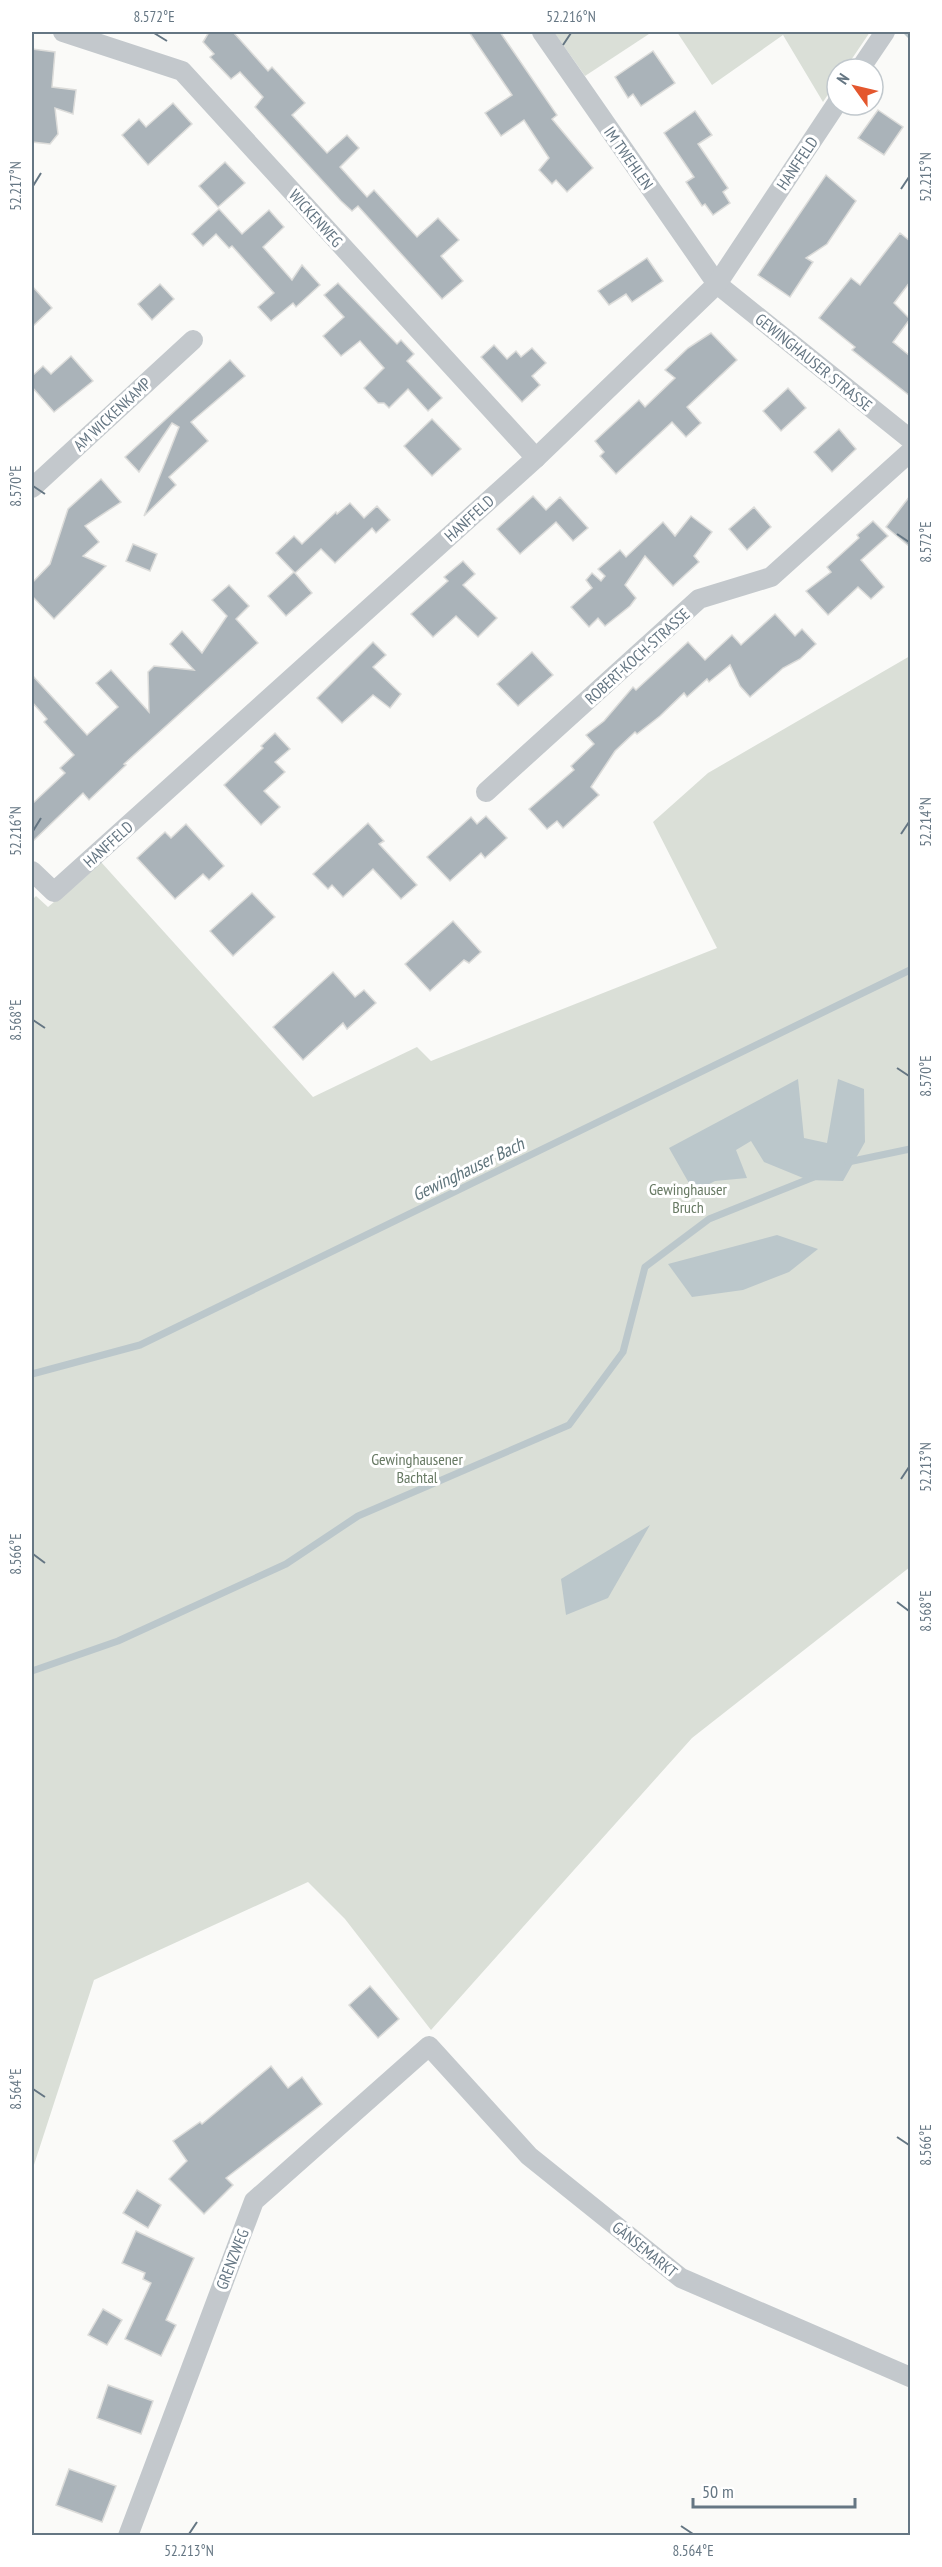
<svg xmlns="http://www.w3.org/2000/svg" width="942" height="2567" viewBox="0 0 942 2567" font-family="'PT Sans Narrow',sans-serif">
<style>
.green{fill:#dadfd7}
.water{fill:#bbc7cb}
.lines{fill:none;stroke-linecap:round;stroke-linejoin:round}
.stream{stroke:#bbc7cb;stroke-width:7}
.building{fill:#aab3b9;stroke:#dcdcda;stroke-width:1.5}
.minor{stroke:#c3c8cc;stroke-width:20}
.ticks{fill:none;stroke:#657683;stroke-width:2}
.labels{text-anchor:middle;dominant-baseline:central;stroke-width:6;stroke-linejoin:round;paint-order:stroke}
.street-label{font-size:16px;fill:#657683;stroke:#fff}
.park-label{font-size:16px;fill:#687a64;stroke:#fff}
.water-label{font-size:18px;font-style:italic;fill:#60757c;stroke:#fff}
.neatline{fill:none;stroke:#657683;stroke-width:2}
.ticks-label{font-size:15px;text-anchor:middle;fill:#657683}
</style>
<rect width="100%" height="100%" fill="#fafaf8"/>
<g class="green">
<path d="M554 32H652L585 76Z"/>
<path d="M677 32H870L845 69H837V81L823 102 783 35 712 85Z"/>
<path d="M910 656V1567L692 1738 431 2030 345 1919 308 1882 94 1980 32 2171V900L36 896 48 907 101 862 313 1097 417 1047 431 1061 717 948 653 822 708 773Z"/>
</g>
<g class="water">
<path d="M798 1079 804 1138 827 1143 838 1079 864 1089 865 1142 843 1181 808 1180 764 1162 751 1141 736 1150 747 1178 715 1181 694 1192 669 1148Z"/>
<path d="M777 1235 818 1249 789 1272 743 1290 692 1297 668 1264Z"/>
<path d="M650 1525 608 1598 566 1615 561 1579Z"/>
</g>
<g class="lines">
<g class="stream">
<path d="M907 32 910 35"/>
<path d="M848 1162 910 1149"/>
<path d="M32 1374 140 1345 910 970"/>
<path d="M32 1671 118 1641 286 1564 358 1516 569 1425 623 1352 645 1267 709 1219 814 1177"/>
</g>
</g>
<g class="building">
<path d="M209 32H233L268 71 272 67 305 103 292 115 327 153 347 135 359 148 340 167 367 197 374 190 417 237 438 218 459 240 441 256 463 281 442 299 358 206 352 211 341 201 255 107 263 97 240 72 231 79 210 57 214 54 203 42Z"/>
<path d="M469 32H500L557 115 552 119 593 168 567 192 556 180 552 184 539 170 549 158 524 120 501 136 485 113 512 95Z"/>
<path d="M32 49 55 52 52 87 76 90 73 114 55 108 58 134 50 144 32 142Z"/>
<path d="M653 51 675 83 641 106 633 94 628 98 615 77Z"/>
<path d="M173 103 192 124 148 165 122 135 139 119 146 127Z"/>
<path d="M878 110 903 127 884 155 858 138Z"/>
<path d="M695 111 712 135 698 144 728 188 723 192 730 203 713 215 705 204 702 206 686 182 694 177 664 133Z"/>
<path d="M225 162 245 183 218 207 199 186Z"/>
<path d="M826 175 856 201 827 244 806 258 813 262 790 297 758 275Z"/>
<path d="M219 209 242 234 269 210 284 227 263 247 292 280 302 265 320 285 296 307 293 303 271 321 258 307 274 293 232 246 229 248 216 234 203 246 192 234Z"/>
<path d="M900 233 910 241V282L894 303 910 319 893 342 910 356V396L852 350 855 347 819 318 851 278 860 285Z"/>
<path d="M647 258 663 281 632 302 626 294 609 305 598 291Z"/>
<path d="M338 283 397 344 401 340 414 354 407 361 442 398 428 411 408 389 389 408 384 403H378L364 388 384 368 360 341 341 356 323 336 344 317 324 295Z"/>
<path d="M160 284 174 299 152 320 138 304Z"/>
<path d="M32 286 52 308 32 327Z"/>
<path d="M711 333 737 360 687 407 701 423 686 437 672 422 616 474 600 456 604 452 595 441 639 400 645 407 675 378 665 370 688 348Z"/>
<path d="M494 345 507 359 516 351 521 357 532 348 546 363 532 376 540 385 522 402 481 357Z"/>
<path d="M71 356 93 381 54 412 32 387V376L43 366 51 374Z"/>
<path d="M230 360 245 376 191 422 208 441 169 477 176 485 144 516 179 427 172 423 139 472 125 457Z"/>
<path d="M788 388 806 408 781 431 763 411Z"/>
<path d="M432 419 461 449 432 476 404 446Z"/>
<path d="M839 429 856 449 832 472 814 452Z"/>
<path d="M101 479 121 502 85 526 99 542 83 556 106 566 54 619 32 596V583L50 564 68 509Z"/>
<path d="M533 496 546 510 560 497 588 528 573 541 556 522 520 554 497 529Z"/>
<path d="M910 496V547L886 527Z"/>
<path d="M350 503 364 518 377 506 390 520 376 533 372 528 335 563 321 549 295 573 312 593 286 616 268 596 294 572 276 553 294 536 302 544 336 512 337 514Z"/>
<path d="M754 507 771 527 747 550 729 529Z"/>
<path d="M691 516 712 532 694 556 699 562 673 586 645 556 625 585 636 598 630 606 605 626 598 618 589 627 571 607 592 588 586 580 592 573 601 581 605 576 598 569 620 550 626 557 663 522 675 536Z"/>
<path d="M873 521 888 536 861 560 884 587 871 599 858 587 828 615 806 591 831 572 827 567 859 538 857 535Z"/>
<path d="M133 544 157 554 150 571 126 561Z"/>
<path d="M463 561 475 574 463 585 497 618 478 637 456 616 433 637 411 614 448 581 444 577Z"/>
<path d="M229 585 249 606 236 619 258 643 124 764 126 765 89 800 83 793 32 842V804L65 773 60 768 74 755 44 722 47 719 32 702V675L87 735 118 707 96 683 111 670 149 712 148 672 154 666 194 670 170 644 182 631 202 653 227 616 212 600Z"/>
<path d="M775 614 795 636 802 629 816 644 800 659 783 668 750 697 740 686 730 665 709 682 707 679 687 697 684 693 660 716 637 734 635 732 615 751 591 787 599 795 563 828 557 821 547 829 529 809 574 770 571 766 594 744 586 735 604 721 633 687 636 690 688 642 705 660 732 635 741 645Z"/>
<path d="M373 642 386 655 373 667 401 694 390 708 373 695 342 723 317 698Z"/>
<path d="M532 652 553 675 518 706 497 684Z"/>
<path d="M275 733 290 749 275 762 285 772 264 791 280 807 261 825 224 785 263 748 261 746Z"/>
<path d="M486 816 507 838 485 858 481 853 450 881 427 857 471 817 477 824Z"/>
<path d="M368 823 384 841 379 844 417 885 401 899 373 869 343 897 332 885 328 889 313 874Z"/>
<path d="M186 824 224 866 209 880 203 874 175 899 137 858 165 832 171 838Z"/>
<path d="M252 893 275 917 233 956 210 931Z"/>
<path d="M453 921 481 952 469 963 464 960 430 991 405 964Z"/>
<path d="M333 972 355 997 364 990 376 1003 347 1029 343 1023 303 1060 273 1027Z"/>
<path d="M370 1986 399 2019 378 2038 349 2005Z"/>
<path d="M271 2066 288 2088 302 2077 322 2104 226 2178 233 2185 204 2214 169 2179 187 2161 173 2141 200 2122 202 2124Z"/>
<path d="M137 2190 161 2205 148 2228 123 2213Z"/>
<path d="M136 2231 194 2258 166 2320 176 2325 161 2356 125 2339 151 2283 143 2279 145 2273 122 2263Z"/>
<path d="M103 2309 122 2320 107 2345 88 2335Z"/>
<path d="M108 2385 153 2401 141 2434 97 2418Z"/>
<path d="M69 2469 116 2486 102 2522 56 2505Z"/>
</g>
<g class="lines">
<g class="minor">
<path d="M63 32 182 71 536 458"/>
<path d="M542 32 717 284 910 439"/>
<path d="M860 69 885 32"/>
<path d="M32 488 193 340"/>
<path d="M486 792 699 599 771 577 910 452"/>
<path d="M32 871 54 892 536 458 717 284 837 103"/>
<path d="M128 2536 254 2201 429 2046 529 2156 681 2278 910 2377"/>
</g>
</g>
<path class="ticks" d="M154 33 167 41M563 45 571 33M33 186 41 173M901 189 909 177M33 486 45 494M897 534 909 542M33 831 41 818M901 834 909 822M33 1020 45 1028M897 1068 909 1076M901 1479 909 1467M33 1554 45 1563M897 1602 909 1611M33 2089 45 2097M897 2137 909 2145M681 2526 693 2534M189 2534 197 2522"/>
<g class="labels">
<g class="street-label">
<text transform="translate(629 158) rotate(55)">IM TWEHLEN</text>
<text transform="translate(797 163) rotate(-56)">HANFFELD</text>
<text transform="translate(316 218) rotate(48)">WICKENWEG</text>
<text transform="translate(814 362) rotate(39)">GEWINGHAUSER STRASSE</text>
<text transform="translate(112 414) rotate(-43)">AM WICKENKAMP</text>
<text transform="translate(469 518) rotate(-42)">HANFFELD</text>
<text transform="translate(637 656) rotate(-42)">ROBERT-KOCH-STRASSE</text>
<text transform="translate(108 844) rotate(-42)">HANFFELD</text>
<text transform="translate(645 2249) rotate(39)">GÄNSEMARKT</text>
<text transform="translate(232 2259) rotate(-69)">GRENZWEG</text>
</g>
<g class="park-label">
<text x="688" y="1189">Gewinghauser<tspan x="688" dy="18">Bruch</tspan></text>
<text x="417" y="1459">Gewinghausener<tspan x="417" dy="18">Bachtal</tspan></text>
</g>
<g class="water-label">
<text transform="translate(468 1169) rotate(-26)">Gewinghauser Bach</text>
</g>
</g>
<rect width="942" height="2567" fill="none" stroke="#ffffff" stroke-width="66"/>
<g transform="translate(855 87) rotate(304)"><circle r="28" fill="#ffffff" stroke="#c1c8cd" stroke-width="1.5"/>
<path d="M0-4.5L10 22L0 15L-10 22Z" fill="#e4572e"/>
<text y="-9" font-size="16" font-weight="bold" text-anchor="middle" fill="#657683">N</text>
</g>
<path d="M693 2498v9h162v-9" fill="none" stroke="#657683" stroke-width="3"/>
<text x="702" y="2498" font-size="18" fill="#657683" stroke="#ffffff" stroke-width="4.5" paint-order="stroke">50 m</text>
<rect x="33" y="33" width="876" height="2501" class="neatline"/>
<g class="ticks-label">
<text x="154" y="22">8.572°E</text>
<text x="571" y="22">52.216°N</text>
<text transform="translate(926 177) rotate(-90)" y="5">52.215°N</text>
<text transform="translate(16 186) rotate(-90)" y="5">52.217°N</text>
<text transform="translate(16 486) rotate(-90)" y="5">8.570°E</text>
<text transform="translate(926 542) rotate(-90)" y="5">8.572°E</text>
<text transform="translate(926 822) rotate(-90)" y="5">52.214°N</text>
<text transform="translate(16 831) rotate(-90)" y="5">52.216°N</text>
<text transform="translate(16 1020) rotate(-90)" y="5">8.568°E</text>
<text transform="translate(926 1076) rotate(-90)" y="5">8.570°E</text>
<text transform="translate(926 1467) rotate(-90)" y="5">52.213°N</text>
<text transform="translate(16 1554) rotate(-90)" y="5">8.566°E</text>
<text transform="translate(926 1611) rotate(-90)" y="5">8.568°E</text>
<text transform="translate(16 2089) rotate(-90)" y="5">8.564°E</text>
<text transform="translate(926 2145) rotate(-90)" y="5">8.566°E</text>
<text x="189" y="2556">52.213°N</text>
<text x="693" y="2556">8.564°E</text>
</g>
</svg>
